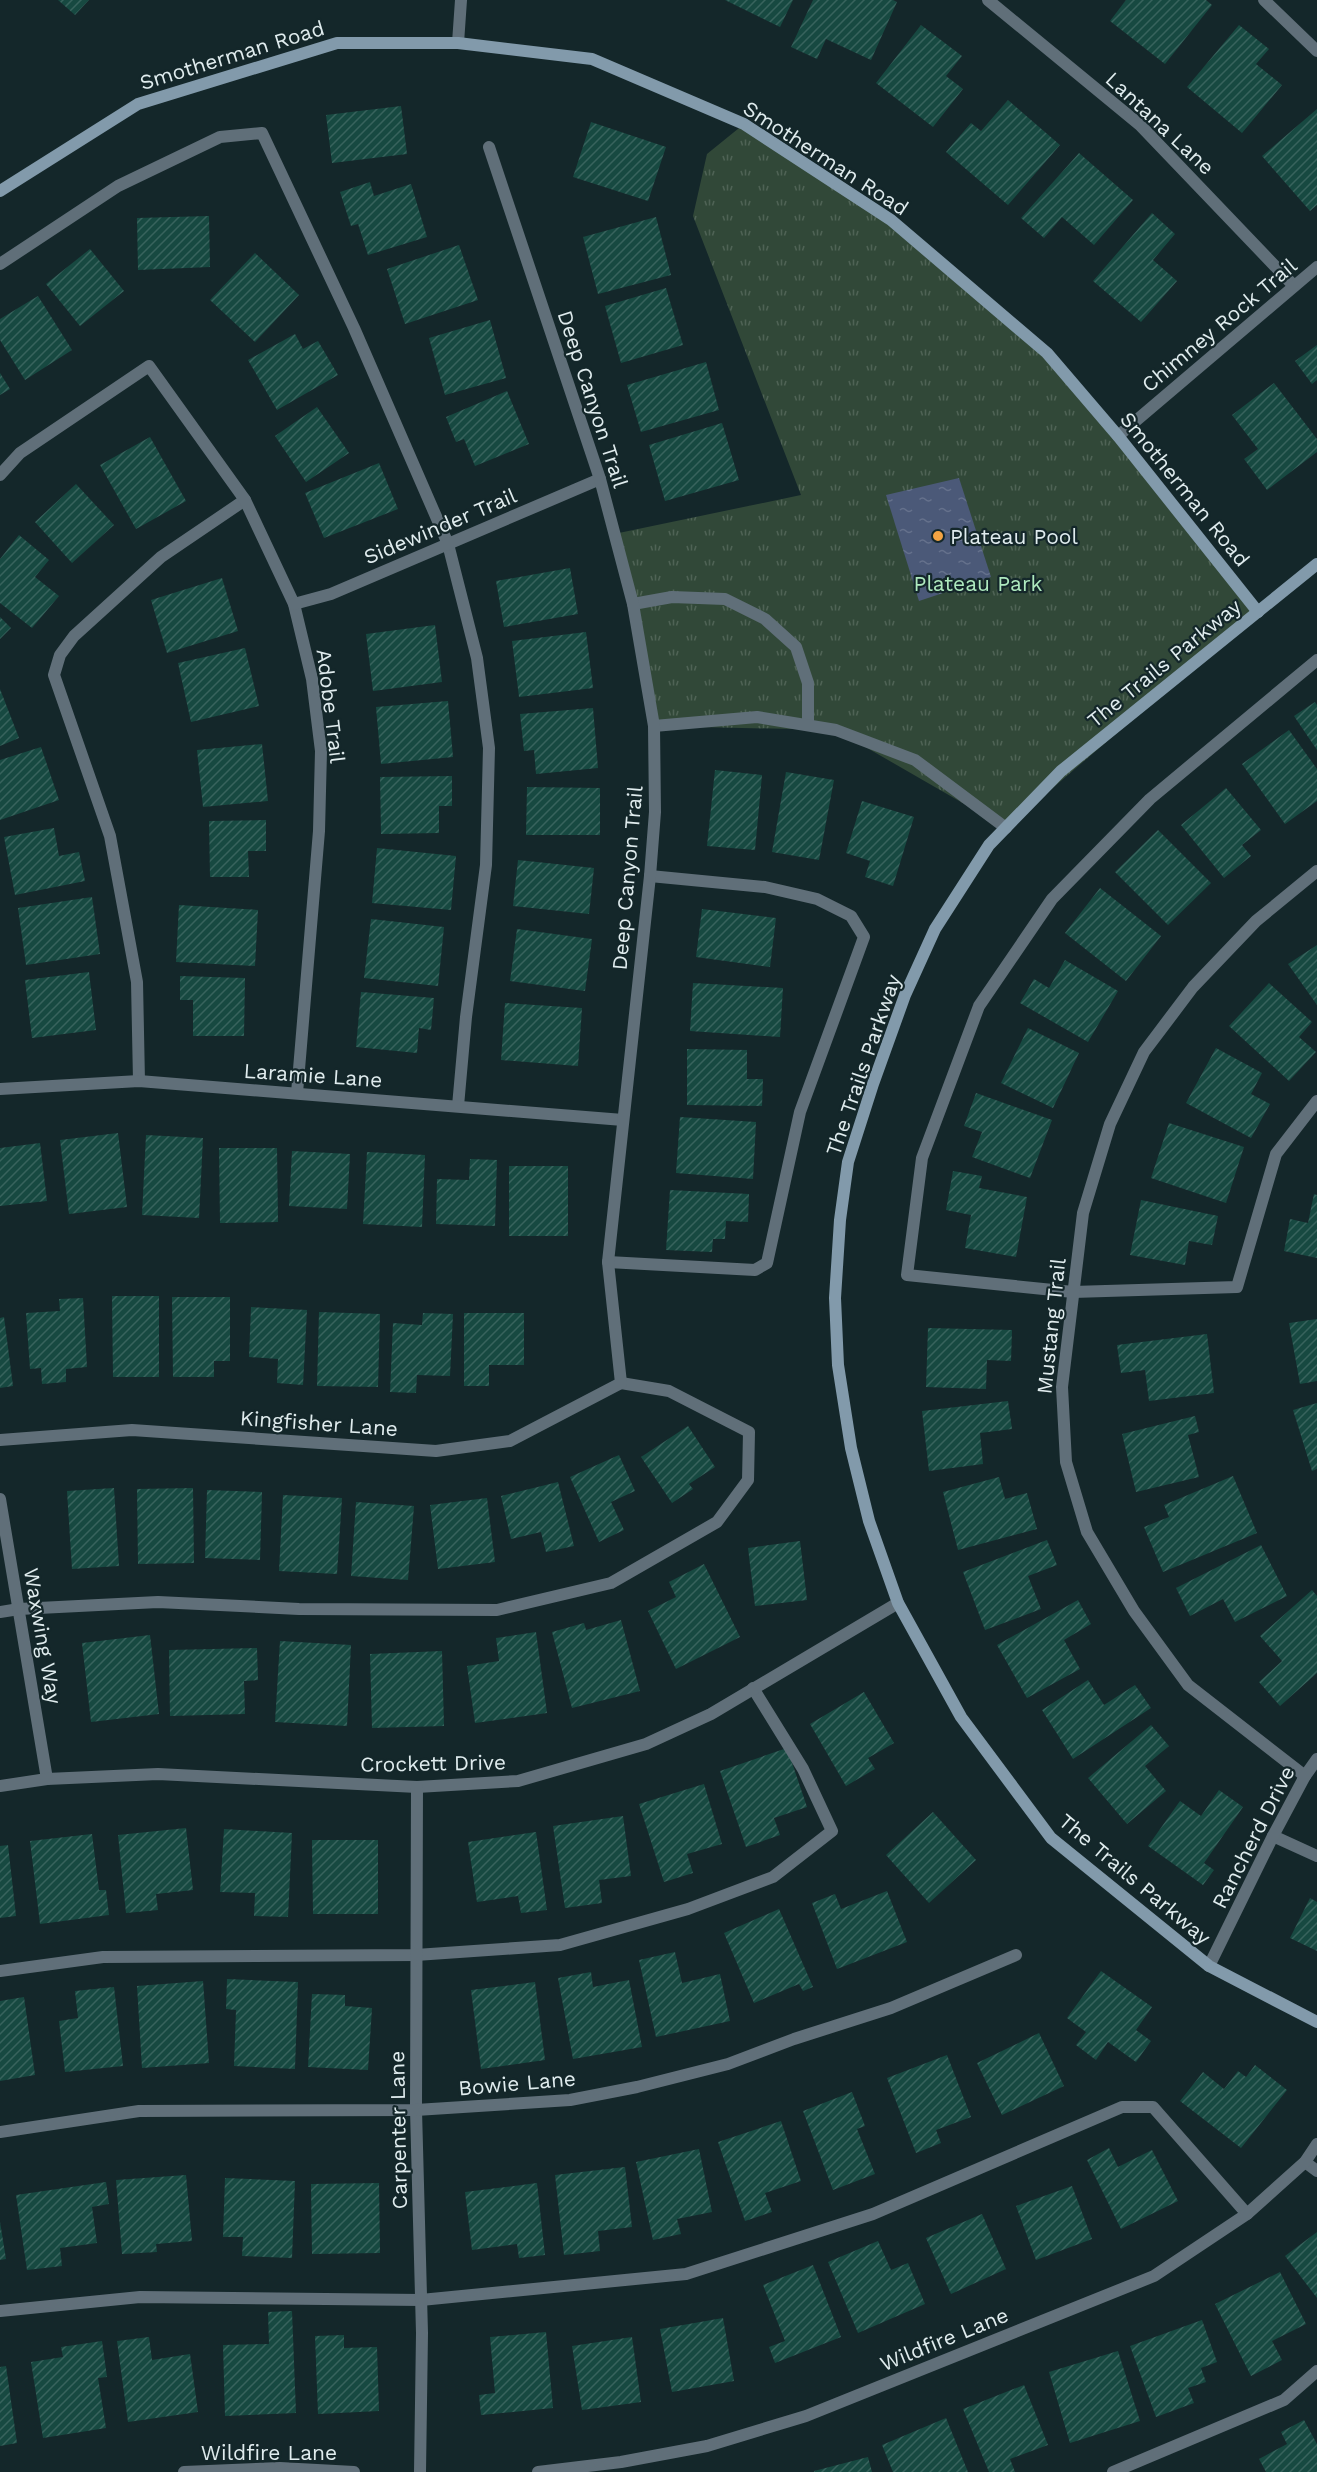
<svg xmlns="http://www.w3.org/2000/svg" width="1317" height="2472" viewBox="0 0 1317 2472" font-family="'Work Sans',sans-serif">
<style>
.park{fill:url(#park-tufts)}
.water{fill:url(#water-ripples)}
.building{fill:url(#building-hatch)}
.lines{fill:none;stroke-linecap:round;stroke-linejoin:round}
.lane{stroke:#606f79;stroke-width:12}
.street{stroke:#606f79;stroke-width:12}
.secondary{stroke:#829aab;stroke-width:12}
.poi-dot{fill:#f4a443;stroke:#14272a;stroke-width:2}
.labels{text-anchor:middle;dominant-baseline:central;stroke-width:4.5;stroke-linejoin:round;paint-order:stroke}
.street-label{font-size:21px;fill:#e0ecee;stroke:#14272a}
.poi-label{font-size:21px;fill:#e0ecee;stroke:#14272a;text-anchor:start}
.park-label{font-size:21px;fill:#aee9be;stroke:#14272a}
</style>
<defs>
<pattern id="park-tufts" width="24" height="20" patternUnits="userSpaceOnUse" patternTransform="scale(1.5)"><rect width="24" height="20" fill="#314838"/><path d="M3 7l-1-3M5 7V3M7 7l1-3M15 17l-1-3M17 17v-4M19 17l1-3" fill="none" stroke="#4f6355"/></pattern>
<pattern id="water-ripples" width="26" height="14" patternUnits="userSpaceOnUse" patternTransform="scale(1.5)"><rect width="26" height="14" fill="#4b5978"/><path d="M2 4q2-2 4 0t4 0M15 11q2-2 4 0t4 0" fill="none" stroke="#65718c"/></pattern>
<pattern id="building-hatch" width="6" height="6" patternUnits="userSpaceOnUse" patternTransform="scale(1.5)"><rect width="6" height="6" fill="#174941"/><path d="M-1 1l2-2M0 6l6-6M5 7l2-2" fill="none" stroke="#38635d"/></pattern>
</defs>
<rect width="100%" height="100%" fill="#14272a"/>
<path class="park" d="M744 124 891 220 1047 353 1258 612 1006 828 836 730 654 726 614 534 801 495 693 216 707 154Z"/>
<path class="water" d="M959 478 991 577 919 601 886 495Z"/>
<g class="building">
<path d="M58 0H89L75 15Z"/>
<path d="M725 0H793L780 27Z"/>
<path d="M813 0H893L897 2 871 60 826 39 817 59 791 47Z"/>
<path d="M1126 0H1206L1212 5 1165 64 1110 21Z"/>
<path d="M921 25 962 56 946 76 963 89 933 127 876 83Z"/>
<path d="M1239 25 1269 49 1256 64 1282 85 1242 133 1187 87Z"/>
<path d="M1008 100 1060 145 1008 205 946 152 971 123 981 131Z"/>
<path d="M401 106 407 154 332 163 326 115Z"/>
<path d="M1317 109V205L1310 211 1262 156Z"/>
<path d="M591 122 666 147 648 201 573 177Z"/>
<path d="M1079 153 1133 200 1094 245 1062 217 1044 238 1021 218Z"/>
<path d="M370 182 374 196 411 184 427 237 368 255 358 224 351 226 340 192Z"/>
<path d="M1152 213 1175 234 1153 260 1177 281 1141 322 1093 281Z"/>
<path d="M209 216 210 267 138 270 137 218Z"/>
<path d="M656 217 671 275 598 294 583 237Z"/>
<path d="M459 245 478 300 405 324 387 269Z"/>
<path d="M90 249 124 291 80 326 46 284Z"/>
<path d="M255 253 299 295 255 342 210 300Z"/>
<path d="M666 288 683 345 621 363 605 306Z"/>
<path d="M38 296 72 350 25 380 0 340V319Z"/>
<path d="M490 320 506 378 445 395 429 338Z"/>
<path d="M295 334 303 349 318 341 338 375 277 410 248 360Z"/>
<path d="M1317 345V380L1312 384 1295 361Z"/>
<path d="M706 362 719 410 641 432 627 385Z"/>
<path d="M0 373 10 389 0 395Z"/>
<path d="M1274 383 1317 439V452L1267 490 1244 459 1258 449 1232 415Z"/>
<path d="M507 391 529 444 475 466 464 439 456 442 446 417Z"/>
<path d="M317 407 349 453 306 482 275 436Z"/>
<path d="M722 423 739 480 665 501 649 445Z"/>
<path d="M150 437 186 501 136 529 100 465Z"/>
<path d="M379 463 398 509 324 538 305 493Z"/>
<path d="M76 484 114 525 72 563 35 522Z"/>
<path d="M19 535 49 560 35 577 59 596 32 628 0 603V559Z"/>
<path d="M570 568 578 614 504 627 496 581Z"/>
<path d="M222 578 238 631 167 653 151 600Z"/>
<path d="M0 617 11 628 0 639Z"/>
<path d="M435 625 442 682 373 691 366 634Z"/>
<path d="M586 632 593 688 519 697 512 641Z"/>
<path d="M245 648 259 706 191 722 178 663Z"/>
<path d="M0 689 19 738 0 746Z"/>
<path d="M448 701 453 757 381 764 376 707Z"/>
<path d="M1315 702 1317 705V750L1294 716Z"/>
<path d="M593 708 598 768 536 774 534 750 524 751 520 714Z"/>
<path d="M1289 730 1317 769V801L1285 824 1242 764Z"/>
<path d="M262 744 268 801 203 807 197 750Z"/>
<path d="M41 747 59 800 0 820V760Z"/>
<path d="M715 770 762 775 755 850 707 846Z"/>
<path d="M786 772 834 780 819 860 772 852Z"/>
<path d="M452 776V806H439V833L381 834 380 777Z"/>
<path d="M527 787 600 788V835H526Z"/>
<path d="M1226 788 1261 830 1242 845 1251 856 1224 878 1181 825Z"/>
<path d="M862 801 914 817 893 886 865 877 870 861 846 853Z"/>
<path d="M266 820V851H248L249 877H210L209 821Z"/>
<path d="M54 828 59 856 79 852 85 881 15 895 4 837Z"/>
<path d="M1158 830 1211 883 1168 925 1115 872Z"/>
<path d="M377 848 456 856 451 910 372 903Z"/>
<path d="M518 860 594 868 589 914 513 906Z"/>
<path d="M1100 888 1161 936 1126 981 1065 933Z"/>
<path d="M92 897 100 954 26 965 18 908Z"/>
<path d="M179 905 258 910 255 966 176 962Z"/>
<path d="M702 909 776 918 770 967 696 957Z"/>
<path d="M371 919 444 927 438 986 364 978Z"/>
<path d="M517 929 592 939 585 991 510 981Z"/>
<path d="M1317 945V1005L1288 964Z"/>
<path d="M1065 960 1118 991 1088 1042 1020 1003 1034 979 1049 988Z"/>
<path d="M89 972 96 1030 32 1038 25 980Z"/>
<path d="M180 976 245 978 244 1036H193V1000H180Z"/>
<path d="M693 983 783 988 780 1037 690 1031Z"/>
<path d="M1269 983 1312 1022 1299 1037 1316 1052 1289 1081 1229 1026Z"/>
<path d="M361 992 434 998 431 1030 419 1028 417 1053 356 1047Z"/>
<path d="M505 1003 582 1008 578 1066 501 1060Z"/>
<path d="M1028 1028 1079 1053 1053 1108 1001 1083Z"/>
<path d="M1216 1048 1262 1073 1251 1094 1270 1104 1251 1138 1186 1103Z"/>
<path d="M687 1049 747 1050V1079H763L762 1106 687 1105Z"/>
<path d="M976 1093 1052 1120 1030 1178 972 1157 982 1132 964 1126Z"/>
<path d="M680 1117 756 1122 753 1179 676 1173Z"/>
<path d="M1169 1123 1244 1147 1226 1203 1151 1178Z"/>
<path d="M118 1133 127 1207 69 1214 60 1140Z"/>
<path d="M146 1135 203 1138 199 1218 142 1215Z"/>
<path d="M40 1143 47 1201 0 1206V1148Z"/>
<path d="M219 1148H277L278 1222 220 1223Z"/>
<path d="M292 1151 350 1154 347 1209 289 1206Z"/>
<path d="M367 1152 425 1155 422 1227 363 1224Z"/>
<path d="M470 1159 497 1160 495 1226 436 1224 437 1179 469 1180Z"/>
<rect x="509" y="1166" width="59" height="70"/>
<path d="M953 1171 982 1176 979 1188 1027 1197 1016 1257 965 1248 971 1215 946 1210Z"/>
<path d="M670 1190 749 1194 748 1222 726 1221 725 1239H713L712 1252 666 1250Z"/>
<path d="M1314 1194 1317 1195V1258L1284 1251 1290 1219 1308 1223Z"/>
<path d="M1141 1200 1218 1216 1212 1245 1189 1241 1185 1265 1130 1255Z"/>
<path d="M112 1296H159V1377H113Z"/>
<path d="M172 1297H230V1361H214V1377H173Z"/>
<path d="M83 1298 87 1367 66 1369V1382L42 1384 41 1368 30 1369 26 1313 60 1311 59 1299Z"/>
<path d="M251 1307 307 1310 303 1385 277 1383 278 1359 249 1357Z"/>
<path d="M319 1312 380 1314 378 1387 317 1386Z"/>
<path d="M423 1313 453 1314 450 1376 417 1375 416 1393 390 1392 393 1323 422 1325Z"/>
<path d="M464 1313H524V1365H489V1386H464Z"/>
<path d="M4 1317 13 1386 0 1388V1318Z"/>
<path d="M1317 1319V1381L1300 1384 1289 1323Z"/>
<path d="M928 1328 1012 1330 1011 1361 987 1360 986 1389 926 1387Z"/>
<path d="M1207 1334 1214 1393 1149 1401 1145 1370 1121 1373 1117 1345Z"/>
<path d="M1008 1401 1012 1429 980 1433 983 1464 929 1471 922 1411Z"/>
<path d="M1317 1403V1469L1312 1471 1293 1410Z"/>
<path d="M1195 1416 1199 1432 1188 1435 1199 1477 1136 1492 1122 1434Z"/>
<path d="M688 1426 715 1467 689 1484 693 1489 672 1503 641 1457Z"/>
<path d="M619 1455 635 1491 611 1502 624 1530 599 1542 570 1477Z"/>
<path d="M1233 1476 1257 1533 1163 1572 1144 1527 1169 1517 1164 1505Z"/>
<path d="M999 1477 1005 1499 1027 1493 1037 1529 958 1550 943 1492Z"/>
<path d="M558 1482 574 1546 546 1552 541 1532 511 1539 501 1496Z"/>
<path d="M114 1488 119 1566 72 1569 67 1491Z"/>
<path d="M193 1488 194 1563 138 1564 137 1489Z"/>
<path d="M207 1490 262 1492 260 1560 205 1558Z"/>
<path d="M283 1495 342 1498 337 1574 279 1571Z"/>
<path d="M487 1498 495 1562 438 1569 430 1505Z"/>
<path d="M356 1502 414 1506 408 1580 351 1576Z"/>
<path d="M1047 1540 1057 1565 1028 1576 1041 1609 985 1630 963 1572Z"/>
<path d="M800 1541 807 1600 755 1606 748 1548Z"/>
<path d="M1261 1545 1287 1596 1235 1622 1223 1599 1190 1616 1176 1588Z"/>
<path d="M704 1564 740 1637 676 1669 648 1611 676 1597 669 1582Z"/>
<path d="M1312 1590 1317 1596V1673L1280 1706 1259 1682 1282 1661 1260 1636Z"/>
<path d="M1078 1600 1091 1624 1064 1640 1080 1669 1027 1698 997 1645Z"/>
<path d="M621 1620 640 1691 572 1708 552 1632 584 1623 586 1630Z"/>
<path d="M536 1632 547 1713 475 1723 467 1666 499 1661 496 1638Z"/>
<path d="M150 1635 159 1714 91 1722 82 1643Z"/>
<path d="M280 1641 351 1645 347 1726 275 1722Z"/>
<path d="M257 1648 258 1680 244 1681 245 1714 170 1716 169 1650Z"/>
<path d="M442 1651 444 1726 372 1728 370 1654Z"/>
<path d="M1088 1680 1104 1705 1135 1685 1151 1708 1073 1759 1042 1710Z"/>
<path d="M864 1692 894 1743 868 1758 875 1769 846 1786 810 1724Z"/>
<path d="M1151 1725 1169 1746 1145 1766 1166 1791 1127 1824 1088 1778Z"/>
<path d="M787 1748 807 1807 774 1818 780 1835 746 1847 720 1771Z"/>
<path d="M704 1784 722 1844 687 1854 693 1873 664 1882 639 1804Z"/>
<path d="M1219 1790 1243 1807 1204 1863 1214 1870 1203 1885 1148 1846 1180 1801 1201 1816Z"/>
<path d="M933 1812 976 1860 929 1903 886 1855Z"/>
<path d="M623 1816 631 1876 599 1880 602 1903 565 1908 553 1826Z"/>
<path d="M186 1828 193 1890 156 1894 158 1910 126 1913 118 1835Z"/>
<path d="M224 1829 292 1833 288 1917 254 1916 255 1893 220 1892Z"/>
<path d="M536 1832 547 1910 521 1913 518 1896 477 1902 468 1842Z"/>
<path d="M92 1834 99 1890H106L109 1915 40 1924 30 1841Z"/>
<path d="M312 1840H378V1914H313Z"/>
<path d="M8 1845 16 1916 0 1918V1846Z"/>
<path d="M887 1891 907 1942 837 1969 812 1903 835 1894 841 1909Z"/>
<path d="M1310 1898 1317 1902V1951L1290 1938Z"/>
<path d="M779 1909 813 1987 803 1991 799 1984 754 2003 724 1933Z"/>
<path d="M675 1952 682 1983 720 1974 730 2021 656 2037 639 1960Z"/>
<path d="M1101 1971 1152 2007 1136 2030 1151 2041 1136 2062 1108 2042 1096 2060 1076 2045 1086 2032 1067 2018Z"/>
<path d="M591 1972 593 1987 629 1980 642 2047 573 2059 558 1978Z"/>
<path d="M227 1979 298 1982 295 2069 234 2066 236 2010 226 2009Z"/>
<path d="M203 1981 209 2063 142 2068 137 1986Z"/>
<path d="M535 1982 545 2060 481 2069 471 1990Z"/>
<path d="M114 1987 123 2066 65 2072 59 2021 78 2018 75 1991Z"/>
<path d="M312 1994 345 1995V2006L372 2008 368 2070 308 2067Z"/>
<path d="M24 1997 35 2075 0 2081V2001Z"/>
<path d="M1039 2033 1064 2086 1002 2115 977 2063Z"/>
<path d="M947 2055 971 2117 936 2130 941 2143 916 2153 887 2078Z"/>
<path d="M1255 2065 1287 2090 1241 2148 1180 2101 1203 2072 1224 2089 1238 2071 1246 2077Z"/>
<path d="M852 2092 865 2126 857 2129 875 2174 833 2190 803 2111Z"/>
<path d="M781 2121 801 2181 765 2193 772 2212 745 2221 718 2142Z"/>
<path d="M1109 2148 1118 2167 1152 2150 1178 2201 1121 2229 1087 2160Z"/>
<path d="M699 2149 712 2212 677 2219 681 2234 653 2240 636 2162Z"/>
<path d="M625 2167 632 2227 598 2231 600 2251 564 2255 555 2175Z"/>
<path d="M186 2175 192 2241 156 2244 157 2252 122 2254 116 2180Z"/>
<path d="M225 2178 295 2181 292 2258 242 2256 243 2237H223Z"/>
<path d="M106 2182 109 2204 92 2207 97 2243 60 2248 62 2266 27 2270 16 2195Z"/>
<path d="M379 2183 380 2253 312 2254 311 2184Z"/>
<path d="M537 2183 545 2255 519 2258 517 2244 472 2250 465 2192Z"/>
<path d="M1072 2186 1092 2239 1036 2260 1016 2206Z"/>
<path d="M982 2214 1006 2269 951 2294 926 2238Z"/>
<path d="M0 2222 6 2259 0 2260Z"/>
<path d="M1317 2232V2298L1285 2256Z"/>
<path d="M878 2241 891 2270 908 2263 925 2304 858 2333 828 2262Z"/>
<path d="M813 2265 841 2337 775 2363 769 2347 785 2341 763 2285Z"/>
<path d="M1280 2272 1306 2324 1272 2341 1282 2360 1251 2376 1215 2304Z"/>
<path d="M292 2311 296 2413 225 2416 223 2345 269 2344 268 2312Z"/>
<path d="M723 2318 734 2381 672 2392 660 2329Z"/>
<path d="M1202 2320 1217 2362 1201 2368 1206 2382 1188 2388 1194 2403 1156 2417 1130 2346Z"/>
<path d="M546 2332 553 2408 481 2415 479 2395 495 2393 490 2337Z"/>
<path d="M344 2335V2348L377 2347 379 2411 318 2414 315 2336Z"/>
<path d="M149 2337 152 2360 190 2354 198 2412 128 2422 117 2341Z"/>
<path d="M632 2337 641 2402 582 2410 572 2346Z"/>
<path d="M102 2341 107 2377 98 2378 106 2428 43 2438 31 2362 63 2357 61 2347Z"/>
<path d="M1118 2351 1140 2421 1070 2443 1049 2372Z"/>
<path d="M6 2366 17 2443 0 2446V2367Z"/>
<path d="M1024 2385 1048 2445 1010 2459 1015 2472H989L963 2409Z"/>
<path d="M946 2418 968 2472H893L882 2445Z"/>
<path d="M1304 2420 1317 2444V2472H1266L1259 2459 1287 2444 1281 2432Z"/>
<path d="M868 2457 872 2472H814V2471Z"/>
</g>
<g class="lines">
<g class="lane">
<path d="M1264 0 1317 51"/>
<path d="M0 264 118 186 220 137 262 133 354 328 448 544 477 658 489 748 486 865 466 1017 458 1106"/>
<path d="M633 604 672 597 725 599 765 619 796 647 808 683V725"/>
<path d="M1317 660 1150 799 1052 899 979 1006 922 1158 907 1275 1073 1292 1237 1287 1276 1154 1317 1101"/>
<path d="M139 1081 137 982 110 836 54 675 60 655 74 636 161 557 245 500"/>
<path d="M608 1262 755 1270 767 1263 800 1112 864 937 851 916 817 899 765 887 650 876"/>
<path d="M0 1612 19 1609 158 1602 299 1609 497 1610 611 1583 717 1522 748 1480 749 1432 669 1391 621 1383"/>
<path d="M1273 1836 1317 1856"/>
<path d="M0 1971 103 1957 416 1955 560 1945 688 1909 773 1877 832 1831 803 1769 753 1688"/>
<path d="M1305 2162 1317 2171"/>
<path d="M0 2311 140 2297 421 2300 686 2274 873 2214 1122 2107H1153L1247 2214"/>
<path d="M1113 2472 1284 2400 1317 2371"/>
</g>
<g class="street">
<path d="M988 0 1140 125 1294 286"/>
<path d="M458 43 461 0"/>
<path d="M1118 436 1317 267"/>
<path d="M0 475 20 453 149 366 245 500 294 604 312 679 321 751 319 831 297 1093"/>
<path d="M294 604 331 594 600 479"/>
<path d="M654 726 757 717 836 730 915 760 1006 828"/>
<path d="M0 1089 139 1081 623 1120"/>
<path d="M0 1440 132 1430 436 1451 510 1441 621 1383 608 1262 650 876 655 812 654 726 633 604 600 479 489 147"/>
<path d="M0 1499 47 1779"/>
<path d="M1305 1776 1188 1685 1134 1611 1087 1532 1066 1462 1062 1387 1083 1213 1110 1124 1144 1052 1193 987 1256 921 1317 871"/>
<path d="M0 1786 47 1779 158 1774 417 1787 518 1781 646 1744 711 1714 898 1603"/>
<path d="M417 1787 416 2110 422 2333 420 2472"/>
<path d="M1209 1966 1273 1836 1305 1776 1317 1759"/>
<path d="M0 2132 139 2111 416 2110 570 2100 637 2087 728 2064 794 2039 891 2008 1016 1955"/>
<path d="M184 2472 280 2468 354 2472"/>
<path d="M538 2472 621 2462 707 2446 806 2416 1154 2276 1247 2214 1305 2162 1317 2144"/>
</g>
<g class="secondary">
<path d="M0 191 138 104 337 43H458L592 59 744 124 891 220 1047 353 1118 436 1258 612"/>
<path d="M1317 564 1061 771 989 845 935 929 905 995 873 1084 848 1162 840 1220 835 1298 838 1365 851 1448 869 1521 898 1603 961 1717 1051 1838 1209 1966 1317 2022"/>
</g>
</g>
<circle class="poi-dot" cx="938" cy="536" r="6"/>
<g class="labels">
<g class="street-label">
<text transform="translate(232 55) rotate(-17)">Smotherman Road</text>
<text transform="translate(1160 123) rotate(43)">Lantana Lane</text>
<text transform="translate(826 158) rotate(33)">Smotherman Road</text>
<text transform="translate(1219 325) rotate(-40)">Chimney Rock Trail</text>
<text transform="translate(593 399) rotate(72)">Deep Canyon Trail</text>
<text transform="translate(1185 489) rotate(51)">Smotherman Road</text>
<text transform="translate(440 526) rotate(-23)">Sidewinder Trail</text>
<text transform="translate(1164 663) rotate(-39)">The Trails Parkway</text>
<text transform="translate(331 706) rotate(83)">Adobe Trail</text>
<text transform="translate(627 878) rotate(-85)">Deep Canyon Trail</text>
<text transform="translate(863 1065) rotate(-71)">The Trails Parkway</text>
<text transform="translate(313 1075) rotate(4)">Laramie Lane</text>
<text transform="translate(1051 1326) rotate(-84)">Mustang Trail</text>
<text transform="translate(319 1423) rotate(4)">Kingfisher Lane</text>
<text transform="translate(43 1636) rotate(80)">Waxwing Way</text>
<text transform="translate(433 1763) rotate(-1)">Crockett Drive</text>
<text transform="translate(1253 1837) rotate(-63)">Rancherd Drive</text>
<text transform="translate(1135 1879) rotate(40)">The Trails Parkway</text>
<text transform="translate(517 2083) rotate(-5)">Bowie Lane</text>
<text transform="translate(398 2130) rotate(-91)">Carpenter Lane</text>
<text transform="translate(944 2339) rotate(-22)">Wildfire Lane</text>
<text x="269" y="2452">Wildfire Lane</text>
</g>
<g class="poi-label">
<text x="950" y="536">Plateau Pool</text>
</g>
<g class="park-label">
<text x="978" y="583">Plateau Park</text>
</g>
</g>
</svg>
